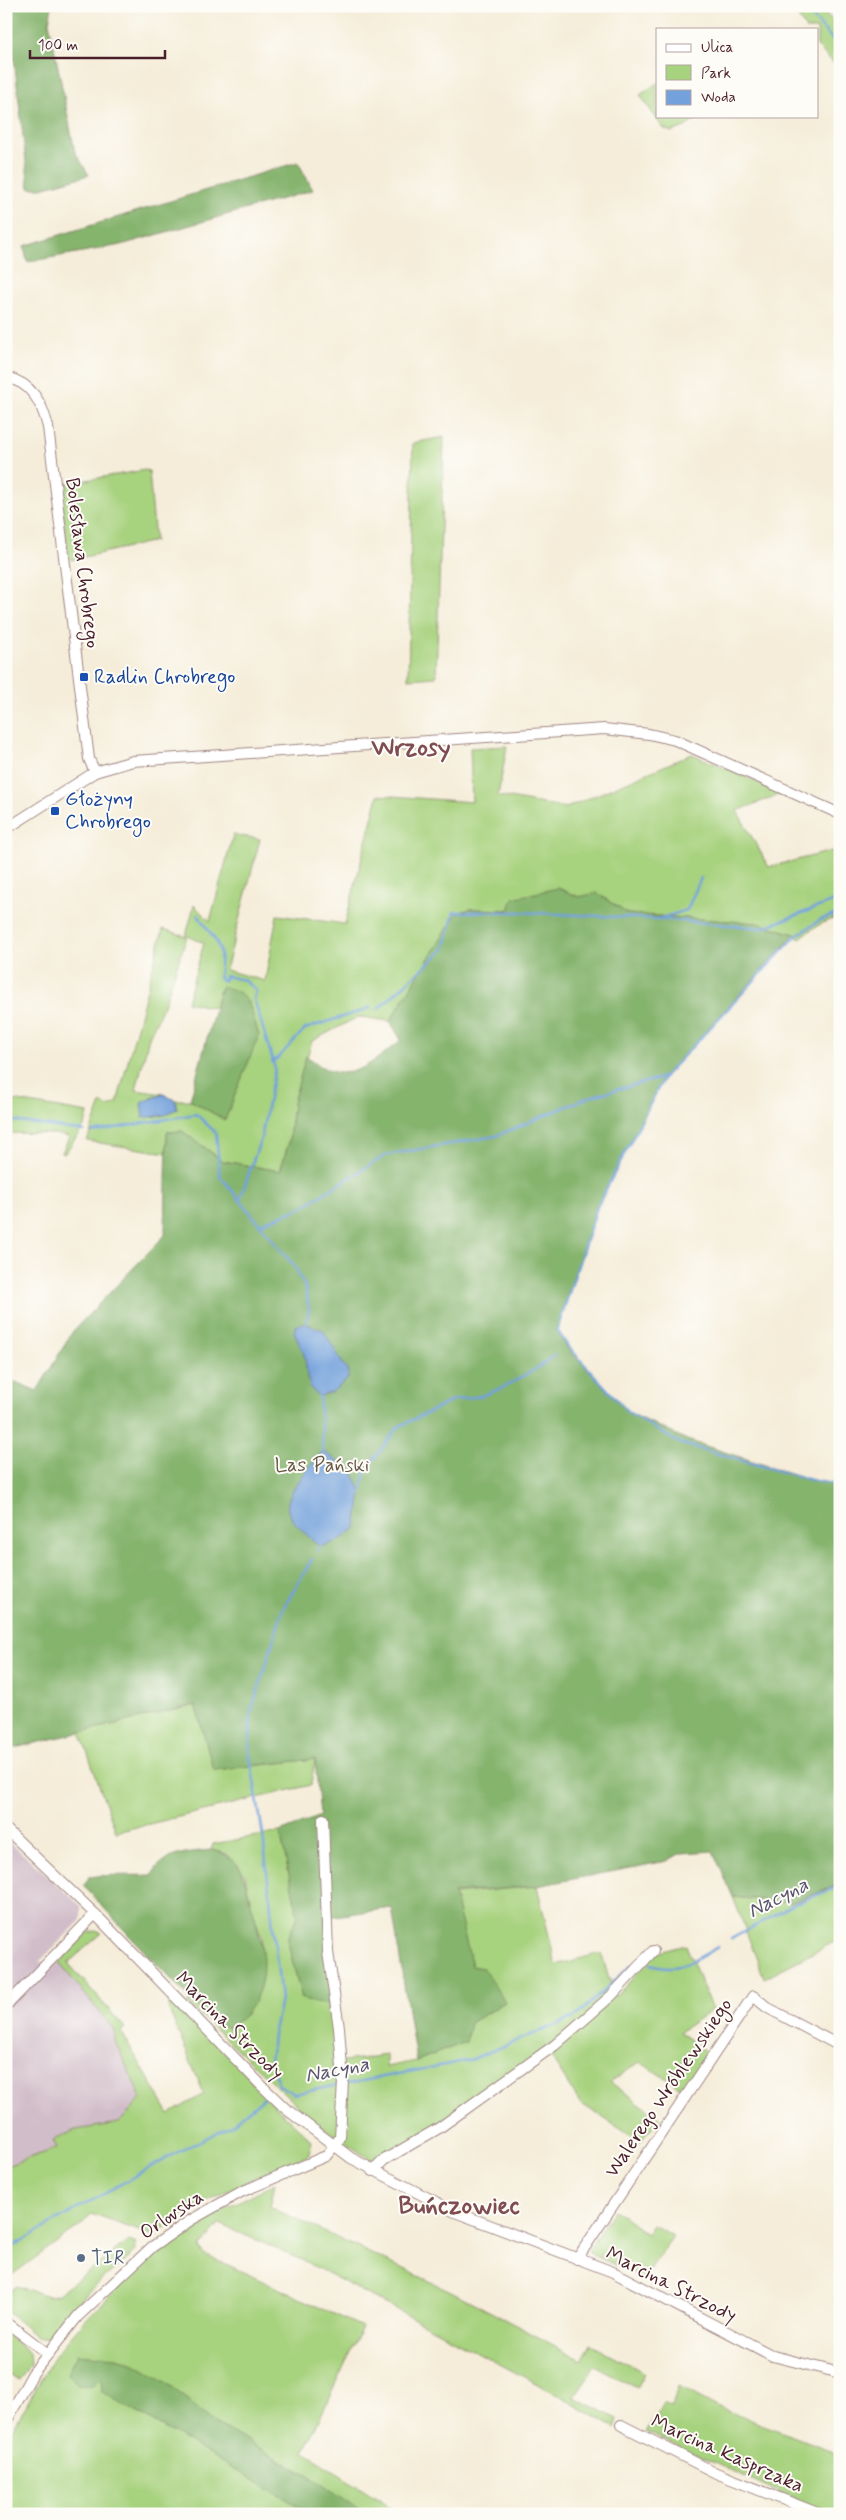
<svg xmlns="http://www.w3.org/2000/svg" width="846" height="2520" viewBox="0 0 846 2520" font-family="Mynerve,sans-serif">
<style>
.industrial{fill:#d1bdc9}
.green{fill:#a7d27e;stroke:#787854;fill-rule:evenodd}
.forest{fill:#85b46d;stroke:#686a4c}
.water{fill:#73a1db;stroke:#5e6083}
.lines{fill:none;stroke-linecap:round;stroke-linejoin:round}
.stream{stroke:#73a1db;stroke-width:2.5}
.minor-casing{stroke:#a08682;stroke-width:12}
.minor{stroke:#fff;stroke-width:10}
.transit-dot{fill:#1a4fb4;stroke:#fdfcf7;stroke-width:2}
.service-dot{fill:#5c6f8a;stroke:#fdfcf7;stroke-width:2}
.labels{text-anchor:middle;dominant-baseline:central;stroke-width:4;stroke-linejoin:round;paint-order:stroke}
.street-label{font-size:20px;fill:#4a1f2b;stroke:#fdfcf7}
.transit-label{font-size:20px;fill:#164399;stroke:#fdfcf7;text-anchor:start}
.park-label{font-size:20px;fill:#654;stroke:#fdfcf7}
.service-label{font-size:20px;fill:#4e5e75;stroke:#fdfcf7;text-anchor:start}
.water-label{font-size:21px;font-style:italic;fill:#5a5371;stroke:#fdfcf7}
.district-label{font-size:25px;font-weight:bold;fill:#7e4c51;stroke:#fdfcf7}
</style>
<rect width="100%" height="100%" fill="#fdfcf7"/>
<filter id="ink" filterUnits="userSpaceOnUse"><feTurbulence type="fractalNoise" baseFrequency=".02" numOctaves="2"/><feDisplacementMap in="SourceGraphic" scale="10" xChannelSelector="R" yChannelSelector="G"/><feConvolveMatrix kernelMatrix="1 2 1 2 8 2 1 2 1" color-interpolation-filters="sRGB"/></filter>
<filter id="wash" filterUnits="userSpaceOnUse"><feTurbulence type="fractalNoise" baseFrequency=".0096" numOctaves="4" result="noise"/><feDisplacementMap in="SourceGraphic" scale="20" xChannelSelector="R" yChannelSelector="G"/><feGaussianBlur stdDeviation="1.12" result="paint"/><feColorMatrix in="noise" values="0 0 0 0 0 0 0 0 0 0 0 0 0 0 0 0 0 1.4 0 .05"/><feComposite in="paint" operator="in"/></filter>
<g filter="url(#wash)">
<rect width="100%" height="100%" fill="#f5edd9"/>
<path class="industrial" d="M6 1839 81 1906V1920L39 1962 59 1963 115 2030V2041L141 2098 119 2123 76 2130 54 2140 57 2148 6 2166Z"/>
<g class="green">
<path d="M791 6H819L840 29V70L817 46V29H806Z"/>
<path d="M657 83V116H701L685 127 671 132 663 128 640 95Z"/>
<path d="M444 437 436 677 408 679 413 443Z"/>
<path d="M145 470 149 471 155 541 71 560 68 556 60 487 63 484Z"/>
<path d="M507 746 498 796 566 808 692 754 783 793 737 811 769 867 840 849V917C825 920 811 929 799 939L795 934 757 923 627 914 597 894 579 897 558 888 509 910 470 909 418 978 390 1021 358 1017 312 1041 293 1103 289 1142 280 1171 223 1161 182 1131 167 1132V1153L87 1141 101 1103 108 1107 117 1103 163 929 186 936 194 905 210 921 233 835 260 839 226 970 265 981 277 915 345 924 378 795 472 802 470 748ZM187 936 204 943 187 1002 214 1008 221 987 225 1120 190 1100H175L177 1109 151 1098 163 1094 136 1090 149 1037 164 1005Z"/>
<path d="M6 1099 88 1113 85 1125 65 1153H62L69 1137 55 1134 6 1133Z"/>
<path d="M196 1705 214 1770 315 1759 311 1785 116 1832 80 1732Z"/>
<path d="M280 1832 298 1916 287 1939 302 1999 333 2006 338 2062 386 2055V2067L416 2061 465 2042 469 2023 505 2002 472 1966 453 1894 537 1886 556 1965 601 1953 615 1997 656 1953 686 1945 712 2010 679 2032 709 2054 682 2089 640 2062 610 2082 660 2118 641 2142 580 2103 549 2054 376 2163 320 2126 188 2004 192 2001 209 2017 228 2027 246 2014 253 2000 262 1939 251 1905 245 1875 227 1854 211 1850 213 1844Z"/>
<path d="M840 1884V1939L764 1978 733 1897 790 1903Z"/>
<path d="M95 1931 102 1933 68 1963 125 2028 122 2033 169 2114 204 2094 169 2010V1990L280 2111 312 2141 308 2156 262 2174 189 2210 154 2236 91 2214 82 2224 6 2279V2166L57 2148 53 2140 76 2130 119 2123 141 2098 115 2041V2030L59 1963 87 1933Z"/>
<path d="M275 2183 270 2207 451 2291 582 2360 591 2344 645 2373 637 2388 595 2366 574 2397 618 2419 615 2428 547 2389 308 2263 220 2224 200 2247 204 2254 362 2327 304 2452 401 2514H6V2441L53 2358 89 2316 140 2267 218 2212Z"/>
<path d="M614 2210 647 2234 653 2225 673 2236 644 2278 589 2253V2249Z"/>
<path d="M129 2241 135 2243 136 2251 90 2290 49 2337H37L6 2311V2293L16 2286 48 2296 57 2295Z"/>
<path d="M6 2334 29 2353 30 2364 19 2381 6 2374Z"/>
<path d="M678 2386 721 2409 840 2454V2514H827L646 2432 663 2403 672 2407Z"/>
</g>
<g class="forest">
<path d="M8 6H52L49 22 75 152 89 175 42 188H29Z"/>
<path d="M298 162 313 190 121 245 27 262 24 246Z"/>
<path d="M558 888 579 897 597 893 628 914 757 923 795 934 664 1077 597 1207 557 1330 566 1346 628 1412 687 1440 815 1481 840 1485V1884L790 1903 733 1897 713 1851 681 1853 667 1861 537 1886 454 1893 472 1966 483 1968 505 2002 470 2023 466 2042 416 2061 392 1908 328 1917 336 2007 302 1999 287 1939 298 1916 280 1832 320 1816 315 1759 214 1770 195 1705 6 1750V1378L37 1391 73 1331 165 1235 167 1132 182 1131 223 1161 280 1171 289 1142 293 1103 306 1056C313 1060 319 1066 326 1069 353 1083 381 1056 401 1040L390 1021 457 913 470 909 509 910 513 898Z"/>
<path d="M221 987C251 990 250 1010 259 1035L225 1120 190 1100Z"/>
<path d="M211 1850C246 1858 243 1878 252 1907 262 1943 273 1980 246 2013 242 2019 234 2023 228 2028 206 2018 190 1998 173 1981 142 1950 113 1918 84 1886L89 1877C111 1874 130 1876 152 1875 163 1853 189 1852 211 1850Z"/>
<path d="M77 2354 117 2357 144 2368 170 2385 213 2422 307 2475 368 2514H312L102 2392 101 2378 91 2386 79 2385 67 2374Z"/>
</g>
<g class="water">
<path d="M163 1094 175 1100 177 1109 165 1115 143 1118 141 1103Z"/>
<path d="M303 1323 323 1330 348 1372V1379L331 1393 319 1396C304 1386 308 1370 304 1355 302 1347 297 1339 294 1332L296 1326Z"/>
<path d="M323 1451 353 1471 361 1493 356 1528 338 1541 320 1547C310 1537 292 1524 288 1511 283 1494 313 1464 323 1451Z"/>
</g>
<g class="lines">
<g class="stream">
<path d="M803 6 840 48"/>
<path d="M840 913 820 920 796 936 664 1077 597 1207 557 1330 567 1345 628 1412 679 1443 815 1481 840 1485"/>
<path d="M198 915C216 943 224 941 219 977L222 980H225V976L244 980 256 990 254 999 275 1068 261 1138 240 1199"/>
<path d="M660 919 762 928 840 899"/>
<path d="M378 1009 444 949 454 912H517L658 919 687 910 701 878"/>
<path d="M272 1062 280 1056 305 1029 370 1008"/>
<path d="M6 1123 14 1121 84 1131"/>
<path d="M92 1132 196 1114 216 1133 220 1176 295 1267 306 1289 309 1310 306 1323"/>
<path d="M260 1224 301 1208 386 1155 496 1136 589 1097 664 1077"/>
<path d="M319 1396 323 1451"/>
<path d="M361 1493 365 1471 398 1427 454 1400 481 1396 502 1388 534 1370 555 1355"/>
<path d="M317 1551 320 1547"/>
<path d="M731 1939 796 1903 840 1886"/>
<path d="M650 1964C681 1973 692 1961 718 1947"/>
<path d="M347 2084 470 2060 575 2017 632 1965"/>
<path d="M279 2085 270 2062 273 2035 281 2000 263 1835 249 1750 251 1713 283 1609 312 1559"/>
<path d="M279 2085 294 2094 339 2085"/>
<path d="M6 2250 168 2157 230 2126 268 2094"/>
</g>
</g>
</g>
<g filter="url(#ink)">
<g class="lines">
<defs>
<g id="minor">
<path d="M6 377C32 383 42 403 48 427L89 759 95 772"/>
<path d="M6 829 95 772 133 761 604 729 649 734 675 740 840 814"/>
<path d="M6 1829 95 1914 263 2087 286 2109 351 2158 455 2212 613 2272 773 2356 840 2373"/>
<path d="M6 2006 95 1914"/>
<path d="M373 2171 384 2160 439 2128 555 2045 611 1996 653 1951"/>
<path d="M577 2259 753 1996 768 2008 840 2046"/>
<path d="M6 2322 48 2354"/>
<path d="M6 2422 33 2373 78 2316 152 2247 191 2220 241 2192 326 2156 340 2138 343 2081 339 2028 328 1952 323 1819"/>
<path d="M621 2425 716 2473 820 2514"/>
</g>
</defs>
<use href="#minor" class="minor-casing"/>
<use href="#minor" class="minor"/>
</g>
</g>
<g class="transit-dot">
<rect x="79" y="672" width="10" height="10" rx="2.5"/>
<rect x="50" y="806" width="10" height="10" rx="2.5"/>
</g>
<circle class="service-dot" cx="81" cy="2258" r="5"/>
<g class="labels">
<g class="street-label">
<text transform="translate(82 563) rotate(83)">Bolesława Chrobrego</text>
<text transform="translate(229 2026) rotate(45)">Marcina Strzody</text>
<text transform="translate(669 2088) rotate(-56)">Walerego Wróblewskiego</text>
<text transform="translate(172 2215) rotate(-34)">Orlovska</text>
<text transform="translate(671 2285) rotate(27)">Marcina Strzody</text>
<text transform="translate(727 2454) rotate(24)">Marcina Kasprzaka</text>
</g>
<g class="transit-label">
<text x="94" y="677">Radlin Chrobrego</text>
<text x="65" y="799">Głożyny<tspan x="65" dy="23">Chrobrego</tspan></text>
</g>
<g class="park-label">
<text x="322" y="1465">Las Pański</text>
</g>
<g class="service-label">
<text x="91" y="2258">TIR</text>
</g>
<g class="water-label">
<text transform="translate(778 1898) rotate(-27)">Nacyna</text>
<text transform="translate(337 2070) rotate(-11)">Nacyna</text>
</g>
<g class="district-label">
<text x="411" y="748">Wrzosy</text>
<text x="459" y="2206">Buńczowiec</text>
</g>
</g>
<rect width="846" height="2520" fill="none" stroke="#fdfcf7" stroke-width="25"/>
<rect x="656" y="28" width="162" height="90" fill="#fdfcf7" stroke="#b5a4a5"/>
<rect x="666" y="44" width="25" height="8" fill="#ffffff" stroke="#b5a4a5"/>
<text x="701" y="52" font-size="15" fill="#4a1f2b">Ulica</text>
<rect x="666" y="65" width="25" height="15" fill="#a7d27e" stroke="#b5a4a5"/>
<text x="701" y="78" font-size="15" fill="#4a1f2b">Park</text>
<rect x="666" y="90" width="25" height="15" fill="#73a1db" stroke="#b5a4a5"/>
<text x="701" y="102" font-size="15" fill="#4a1f2b">Woda</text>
<path d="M30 50v8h135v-8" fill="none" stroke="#4a1f2b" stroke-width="2.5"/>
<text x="38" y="50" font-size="15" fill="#4a1f2b" stroke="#fdfcf7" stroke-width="4" paint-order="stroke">100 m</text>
</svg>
